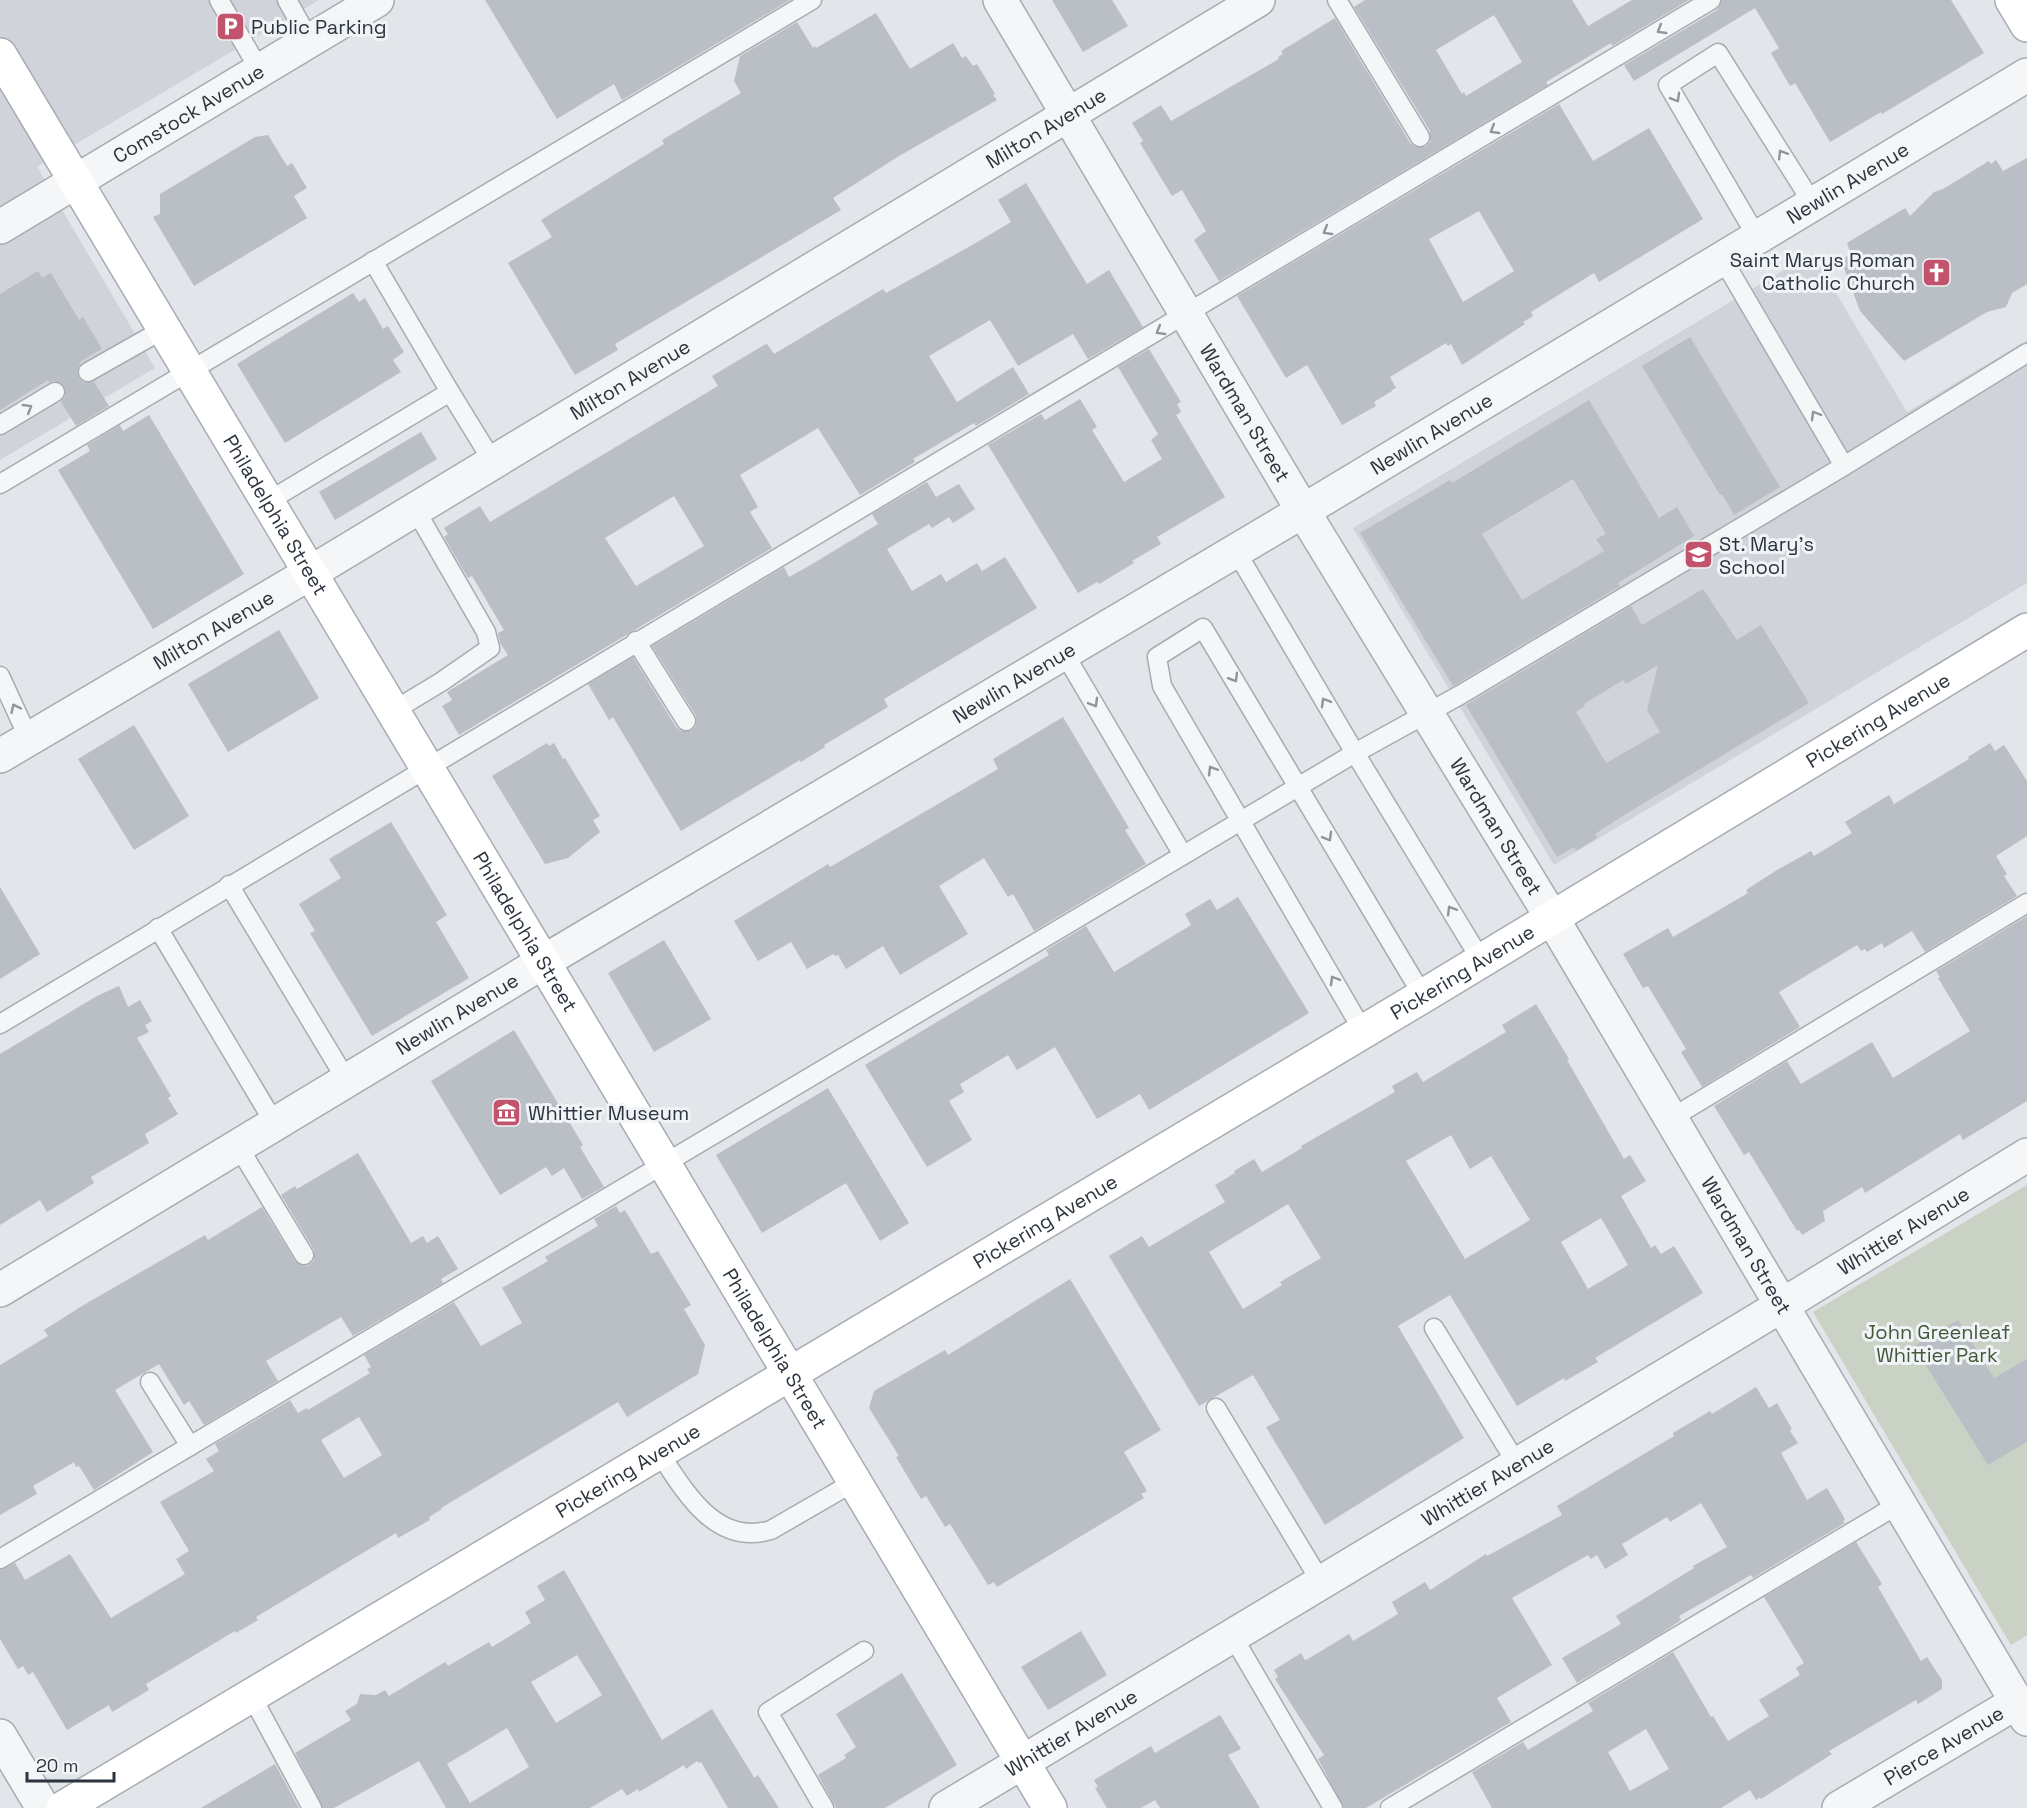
<svg xmlns="http://www.w3.org/2000/svg" width="2027" height="1808" viewBox="0 0 2027 1808" font-family="'Space Grotesk',sans-serif">
<style>
.built{fill:#d0d4da}
.green{fill:#c9d2c4}
.building{fill:#b9bfc5;fill-rule:evenodd}
.lines{fill:none;stroke-linecap:round;stroke-linejoin:round}
.lane-casing{stroke:#a7acb3;stroke-width:21}
.street-casing{stroke:#a7acb3;stroke-width:36}
.secondary-casing{stroke:#a7acb3;stroke-width:36}
.lane{stroke:#f4f6f7;stroke-width:18}
.street{stroke:#f4f6f7;stroke-width:33}
.secondary{stroke:#fff;stroke-width:33}
.oneway{stroke:#90959b}
.labels{text-anchor:middle;dominant-baseline:central;stroke-width:6;stroke-linejoin:round;paint-order:stroke}
.poi-label{font-size:20px;fill:#2b343f;stroke:#f1f4f6;text-anchor:start}
.street-label{font-size:20px;fill:#2b343f;stroke:#f1f4f6}
.park-label{font-size:20px;fill:#43593a;stroke:#f1f4f6}
</style>
<rect width="100%" height="100%" fill="#e2e5e9"/>
<g class="built">
<path d="M0 0H319L37 167 155 368 0 460Z"/>
<path d="M1812 253 1907 412 2027 340V583L1554 865 1353 528Z"/>
</g>
<path class="green" d="M2027 1185V1635L2011 1645 1813 1312Z"/>
<g class="building">
<path d="M485 0H790L622 100 614 84 557 119Z"/>
<path d="M1052 0H1112L1128 26 1083 52Z"/>
<path d="M1365 0H1572L1588 26 1632 0H1689L1612 46 1611 43 1546 82 1548 85 1219 281 1194 240 1206 231 1182 190 1172 196 1140 143 1143 141 1132 123 1161 105 1171 121 1279 59 1278 57 1283 54 1281 51 1335 18 1410 143 1415 147H1425L1430 142V131L1354 7ZM1494 15 1522 62 1466 96 1464 92 1462 94 1436 50Z"/>
<path d="M1722 0H1951L1984 53 1882 114 1881 112 1830 142 1795 83 1790 86 1771 53 1779 48 1755 8 1634 81 1624 65 1717 10Z"/>
<path d="M876 13 910 69 953 43 962 58 966 56 973 66 977 64 995 94 993 95 997 100 899 156 833 198 841 210 615 344 618 350 575 375 508 263 552 237 541 220 664 144 662 140 741 93 734 81 740 56 797 22 813 48 815 46 816 48Z"/>
<path d="M1559 104 1593 161 1649 128 1703 219 1599 282 1594 273 1531 312 1533 316 1523 322 1525 324 1462 365 1451 344 1448 346 1446 343 1390 377 1396 388 1392 390V391L1374 402 1376 406 1342 425 1307 365 1286 378 1237 296ZM1479 211 1514 271 1463 302 1429 239Z"/>
<path d="M268 135 287 166 292 163 307 188 294 196 307 218 194 286 153 217 160 214V194L255 137Z"/>
<path d="M2027 158V284L2012 293 2006 307 1987 312 1904 361 1860 311 1841 260 1851 254 1847 243 1905 208 1910 216 1934 192 1943 189 1989 161 1991 164 1996 160 2003 171Z"/>
<path d="M1026 183 1087 284 1109 270 1143 327 1088 359 1073 334 1018 366 990 320 929 356 957 402 1013 367 1029 394 976 426 974 423 913 459 915 462 860 495 818 428 740 475 758 507 750 512 772 548 459 735 442 706 452 700 447 692 508 655 500 643 498 633 504 630 472 576 468 578 444 537 448 534 444 528 480 506 490 522 718 386 712 376 764 345 767 344 774 354 883 289 886 293 974 244 1011 222 998 200ZM674 496 704 546 636 586 605 538Z"/>
<path d="M38 271 42 278 51 273 79 320 83 317 102 349 81 361 77 372 79 378 83 382H94L109 406 76 426 61 402 65 397V387L55 381 49 382 48 380 0 410V294Z"/>
<path d="M353 293 359 302 365 298 383 329 388 326 404 352 393 360 401 372 285 443 237 364Z"/>
<path d="M1690 337 1780 487 1734 515 1722 494 1720 495 1642 366Z"/>
<path d="M1149 349 1181 402 1177 404 1181 412 1176 415 1225 497 1157 537 1161 544 1132 561 1134 563 1099 584 1097 582 1078 593 988 445 1041 414 1045 420 1080 399 1097 427 1092 430 1124 482 1162 459 1151 440 1158 434 1118 367Z"/>
<path d="M1589 400 1659 518 1677 507 1694 536 1618 583 1620 586 1453 686 1360 533 1450 480 1452 483ZM1573 479 1606 534 1596 539 1604 551 1522 600 1482 534Z"/>
<path d="M149 415 244 574 153 629 58 470 90 451 87 445 120 425 123 431Z"/>
<path d="M421 432 437 459 335 520 319 492Z"/>
<path d="M927 482 936 497 959 484 975 509 953 523 949 517 932 528 929 524 887 549 912 591 941 574 946 582 977 563 982 571 1005 557 1037 608 884 699 888 707 824 745 825 747 801 762 800 760 681 831 613 717 609 720 588 684 633 657 676 727 681 731H691L696 726V716L652 646 784 567 789 577 809 566 878 524 872 514Z"/>
<path d="M1703 589 1737 640 1761 625 1809 703 1621 817 1595 834 1597 838 1576 851 1574 847 1557 857 1466 705 1631 606 1642 625ZM1658 665 1647 710 1660 732 1606 763 1576 712 1585 706 1584 704 1623 680 1626 684Z"/>
<path d="M279 630 319 698 228 752 188 684Z"/>
<path d="M1063 717 1129 828 1125 830 1146 864 1034 931 1013 894 1008 897 984 858 939 886 968 934 900 975 883 946 846 969 838 955 835 956 833 954 807 969 791 942 758 961 734 921 828 864 830 867 998 769 993 759Z"/>
<path d="M134 725 189 816 134 850 78 759Z"/>
<path d="M547 743 549 746 554 743 563 759 565 758 600 816 593 820 600 832 568 858 545 864 492 776Z"/>
<path d="M1990 743 1995 751 2004 745 2027 781V836L1996 856 2007 874 2004 876 2017 896 1925 952 1912 931 1884 948 1882 943 1867 952 1865 949 1861 951 1857 945 1779 992 1800 1027 1702 1087 1681 1052 1686 1049 1648 986 1643 988 1623 954 1668 928 1673 937 1748 893 1746 890 1777 870 1811 851 1814 856 1852 833 1845 822 1889 795 1894 804 1969 759 1968 757Z"/>
<path d="M391 822 447 915 436 922 469 978 372 1036 310 933 315 931 299 904 341 878 329 859Z"/>
<path d="M0 887 40 954 0 979Z"/>
<path d="M1238 897 1309 1013 1149 1110 1140 1094 1097 1119 1055 1047 1017 1070 1008 1055 960 1084 964 1092 949 1101 972 1140 927 1167 865 1065 1049 955 1046 950 1086 926 1114 972 1191 925 1185 914 1210 899 1217 910Z"/>
<path d="M2027 916V1101L1963 1140 1960 1134 1865 1193 1862 1187 1823 1211 1825 1221 1802 1235 1799 1230 1797 1231 1749 1152 1744 1155 1714 1106 1787 1061 1801 1084 1872 1042 1893 1078 1970 1031 1938 978 1940 977 1936 971Z"/>
<path d="M664 940 711 1019 654 1052 608 973Z"/>
<path d="M119 986 128 1007 140 1000 152 1021 145 1025 149 1032 137 1038 171 1096 168 1098 178 1114 145 1134 149 1143 91 1177 94 1183 78 1193 47 1212 40 1200 0 1225V1054L97 996Z"/>
<path d="M1536 1004 1569 1059 1567 1060 1624 1159 1630 1155 1646 1181 1621 1196 1651 1248 1655 1245 1661 1254 1674 1246 1703 1293 1595 1358 1598 1362 1565 1381 1564 1378 1517 1406 1450 1295 1398 1326 1464 1438 1325 1525 1266 1427 1280 1420 1253 1375 1199 1406 1109 1256 1142 1236 1149 1247 1225 1202 1215 1185 1235 1173 1234 1171 1254 1159 1262 1172 1302 1148 1301 1146 1395 1092 1392 1086 1417 1072 1423 1082 1506 1032 1502 1025ZM1451 1135 1470 1169 1491 1156 1530 1220 1465 1259 1406 1161ZM1288 1204 1321 1258 1280 1282 1282 1285 1243 1309 1209 1252ZM1601 1218 1628 1265 1588 1289 1561 1242Z"/>
<path d="M514 1030 583 1145 580 1147 604 1187 582 1199 564 1168 552 1176 546 1167 500 1195 431 1081Z"/>
<path d="M828 1088 909 1223 880 1241 846 1183 762 1233 716 1155Z"/>
<path d="M358 1153 411 1243 423 1236 427 1243 438 1236 458 1269 441 1279 443 1283 353 1336 341 1317 266 1361 278 1381 204 1425 189 1401 184 1405 159 1364 115 1390 153 1452 94 1490 79 1466 76 1467 74 1462 33 1486 37 1494 0 1515V1365L48 1336 44 1330 82 1306 205 1235 208 1240 262 1207 295 1261 304 1266 309 1265 314 1260V1250L281 1195 295 1186 297 1189Z"/>
<path d="M616 1206 620 1213 625 1210 651 1254 658 1251 691 1305 684 1309 705 1345 698 1374 627 1417 618 1402 441 1508 442 1509 429 1517 430 1520 398 1538 396 1533 256 1617 258 1620 236 1633 235 1631 146 1684 149 1690 112 1712 109 1705 67 1730 33 1672 28 1675 23 1666 18 1669 0 1639V1570L15 1563 25 1580 70 1554 111 1618 185 1574 176 1559 189 1551 160 1502 214 1471 206 1459 219 1451 215 1444 290 1400 298 1413 307 1408 308 1410 370 1373 367 1369 371 1367 364 1355 454 1302 481 1346 522 1323 502 1288 548 1261 545 1257 598 1226 594 1219ZM359 1417 382 1455 344 1478 321 1440Z"/>
<path d="M1070 1279 1161 1430 1124 1452 1147 1491 1141 1494 1144 1498 997 1587 994 1582 988 1585 950 1524 945 1527 926 1496 921 1499 896 1457 899 1456 869 1408 874 1391 945 1350 948 1355Z"/>
<path d="M1958 1320 1994 1378 2027 1359V1442L1988 1465 1914 1346Z"/>
<path d="M1756 1387 1769 1408 1777 1403 1792 1429 1790 1431 1798 1443 1781 1453 1807 1500 1827 1488 1845 1519 1843 1521 1845 1523 1753 1578 1751 1575 1679 1616 1681 1620 1662 1633 1577 1683 1562 1658 1621 1624 1616 1616 1694 1568 1693 1566 1727 1547 1701 1503 1670 1522 1667 1517 1622 1544 1628 1555 1605 1569 1597 1555 1591 1559 1588 1555 1512 1598 1552 1665 1497 1698 1511 1722 1366 1808H1344L1318 1759 1324 1755 1275 1679 1278 1677 1274 1670 1301 1653 1305 1660 1308 1659 1349 1634 1353 1641 1398 1614 1392 1602 1425 1582 1430 1590 1486 1554 1487 1556 1562 1515 1557 1506 1674 1436 1673 1433 1710 1411 1712 1414Z"/>
<path d="M1856 1542 1882 1584 1878 1587 1921 1661 1927 1657 1942 1680V1689L1918 1704 1916 1700 1829 1751 1832 1754 1761 1799 1760 1797 1756 1800 1750 1790 1721 1808H1492L1472 1772 1523 1742 1528 1750 1593 1711 1588 1703 1673 1652 1711 1717 1713 1716 1728 1741 1769 1716 1759 1700 1800 1675 1796 1668 1804 1663 1764 1597ZM1646 1729 1669 1769 1630 1791 1608 1752Z"/>
<path d="M564 1570 662 1740 712 1709 752 1774 754 1778 758 1775 779 1808H728L701 1762 699 1763 697 1761 686 1769 684 1765 639 1792 638 1789 627 1796 622 1789 590 1808H446L419 1761 334 1808H323L295 1753 351 1720 345 1711 357 1704 360 1694 376 1695 385 1690 389 1696 445 1662 448 1666 489 1642 492 1647 531 1623 525 1612 545 1600 537 1586ZM577 1655 602 1695 556 1723 531 1682ZM507 1728 529 1767 470 1803 447 1764Z"/>
<path d="M1081 1631 1107 1675 1048 1710 1021 1667Z"/>
<path d="M902 1673 957 1765 885 1808H836L818 1775 846 1758 844 1755 856 1747 836 1714Z"/>
<path d="M1220 1715 1241 1749 1228 1755 1260 1808H1160L1155 1800 1141 1808H1107L1095 1788 1098 1787 1094 1780 1151 1746 1155 1753Z"/>
<path d="M275 1764 299 1808H201Z"/>
</g>
<g class="lines">
<defs>
<g id="lane">
<path d="M219 0 260 71"/>
<path d="M287 0 310 41"/>
<path d="M1337 0 1420 137"/>
<path d="M1757 237 1668 85 1718 53 1813 204"/>
<path d="M1722 258 1844 466"/>
<path d="M373 261 450 392"/>
<path d="M88 372 164 329"/>
<path d="M0 425 55 392"/>
<path d="M0 484 812 0"/>
<path d="M267 502 450 392 493 462"/>
<path d="M1236 551 1355 753 1481 960"/>
<path d="M636 641 686 721"/>
<path d="M1064 653 1183 855"/>
<path d="M0 676 29 739"/>
<path d="M393 711 441 682 490 648 486 632 415 509"/>
<path d="M229 885 347 1081"/>
<path d="M158 928 275 1124"/>
<path d="M0 1024C569 680 1141 342 1711 0"/>
<path d="M1363 1031 1162 686 1157 657 1203 628 1423 996"/>
<path d="M1670 1119 2027 903"/>
<path d="M238 1146 304 1255"/>
<path d="M1434 1328 1517 1464"/>
<path d="M150 1382 190 1446"/>
<path d="M1216 1408 1321 1582"/>
<path d="M658 1451C684 1490 715 1547 771 1530L854 1482"/>
<path d="M0 1559 1355 753 1460 695 1844 466 2027 353"/>
<path d="M1232 1635 1333 1808"/>
<path d="M251 1695 312 1808"/>
<path d="M824 1808 768 1712 864 1651"/>
<path d="M1390 1808 1899 1504"/>
</g>
<g id="street">
<path id="s1" d="M1000 0 1303 511 1552 918 2027 1719"/>
<path id="s2" d="M0 227 377 0"/>
<path id="s3" d="M0 756 310 573 1258 0"/>
<path id="s4" d="M0 1290 543 962 1303 511 2027 75"/>
<path d="M0 1736 43 1808"/>
<path id="s5" d="M946 1808 1781 1306 2027 1155"/>
<path id="s6" d="M1839 1808 2017 1702"/>
</g>
<g id="secondary">
<path d="M2012 0 2027 25"/>
<path id="s7" d="M0 55 1050 1808"/>
<path id="s8" d="M63 1808 1423 996 2027 630"/>
</g>
</defs>
<use href="#lane" class="lane-casing"/>
<use href="#street" class="street-casing"/>
<use href="#secondary" class="secondary-casing"/>
<use href="#lane" class="lane"/>
<use href="#street" class="street"/>
<use href="#secondary" class="secondary"/>
</g>
<defs><path id="oneway-chevron" d="M-2-3.5L2.5 0L-2 3.5" fill="none" stroke-width="1.6" stroke-linecap="round" stroke-linejoin="round" transform="scale(1.5)"/></defs>
<g class="oneway">
<use href="#oneway-chevron" transform="translate(1661 30) rotate(149)"/>
<use href="#oneway-chevron" transform="translate(1676 98) rotate(60)"/>
<use href="#oneway-chevron" transform="translate(1494 130) rotate(149)"/>
<use href="#oneway-chevron" transform="translate(1782 154) rotate(-122)"/>
<use href="#oneway-chevron" transform="translate(1327 231) rotate(149)"/>
<use href="#oneway-chevron" transform="translate(1160 331) rotate(149)"/>
<use href="#oneway-chevron" transform="translate(28 408) rotate(-31)"/>
<use href="#oneway-chevron" transform="translate(1815 415) rotate(-120)"/>
<use href="#oneway-chevron" transform="translate(1234 678) rotate(59)"/>
<use href="#oneway-chevron" transform="translate(1325 702) rotate(-120)"/>
<use href="#oneway-chevron" transform="translate(1094 703) rotate(60)"/>
<use href="#oneway-chevron" transform="translate(15 708) rotate(-115)"/>
<use href="#oneway-chevron" transform="translate(1212 770) rotate(-121)"/>
<use href="#oneway-chevron" transform="translate(1328 837) rotate(60)"/>
<use href="#oneway-chevron" transform="translate(1451 910) rotate(-121)"/>
<use href="#oneway-chevron" transform="translate(1334 980) rotate(-120)"/>
</g>
<defs>
<symbol id="parking-square" viewBox="-11 -11 22 22"><rect x="-9" y="-9" width="18" height="18" rx="4" fill="#c2536d" stroke="#f1f4f6"/><path d="M-3.5-5.5H1a3.5 3.5 0 0 1 0 7H-1V5.5H-3.5ZM-1-3.4V-.6H.8a1.4 1.4 0 0 0 0-2.8Z" fill="#fff"/></symbol>
<symbol id="church-square" viewBox="-11 -11 22 22"><rect x="-9" y="-9" width="18" height="18" rx="4" fill="#c2536d" stroke="#f1f4f6"/><path d="M-1.2-6h2.4v3.5h3.3v2.4h-3.3V6h-2.4V-.1h-3.3v-2.4h3.3Z" fill="#fff"/></symbol>
<symbol id="school-square" viewBox="-11 -11 22 22"><rect x="-9" y="-9" width="18" height="18" rx="4" fill="#c2536d" stroke="#f1f4f6"/><path d="M0-5L7-2L0 1L-7-2ZM-4 1L0 2.5L4 1V4Q0 6-4 4Z" fill="#fff"/></symbol>
<symbol id="museum-square" viewBox="-11 -11 22 22"><rect x="-9" y="-9" width="18" height="18" rx="4" fill="#c2536d" stroke="#f1f4f6"/><path d="M0-6L6-3V-2H-6V-3ZM-5-1h2V3h-2ZM-1-1h2V3h-2ZM3-1h2V3H3ZM-6 4H6V6H-6Z" fill="#fff"/></symbol>
</defs>
<g fill-rule="evenodd">
<use href="#parking-square" x="214" y="10" width="33" height="33"/>
<use href="#church-square" x="1920" y="256" width="33" height="33"/>
<use href="#school-square" x="1682" y="538" width="33" height="33"/>
<use href="#museum-square" x="490" y="1096" width="33" height="33"/>
</g>
<g class="labels">
<g class="poi-label">
<text x="251" y="27">Public Parking</text>
<text x="1915" y="260" text-anchor="end">Saint Marys Roman<tspan x="1915" dy="23">Catholic Church</tspan></text>
<text x="1719" y="544">St. Mary's<tspan x="1719" dy="23">School</tspan></text>
<text x="528" y="1113">Whittier Museum</text>
</g>
<g class="street-label">
<text stroke="none"><textPath href="#s2" startOffset="220">Comstock Avenue</textPath></text>
<text stroke="none"><textPath href="#s3" startOffset="1220">Milton Avenue</textPath></text>
<text stroke="none"><textPath href="#s4" startOffset="2154">Newlin Avenue</textPath></text>
<text stroke="none"><textPath href="#s3" startOffset="734">Milton Avenue</textPath></text>
<text stroke="none"><textPath href="#s1" startOffset="480">Wardman Street</textPath></text>
<text stroke="none"><textPath href="#s4" startOffset="1668">Newlin Avenue</textPath></text>
<text stroke="none"><textPath href="#s7" startOffset="536">Philadelphia Street</textPath></text>
<text stroke="none"><textPath href="#s3" startOffset="248">Milton Avenue</textPath></text>
<text stroke="none"><textPath href="#s4" startOffset="1182">Newlin Avenue</textPath></text>
<text stroke="none"><textPath href="#s8" startOffset="2116">Pickering Avenue</textPath></text>
<text stroke="none"><textPath href="#s1" startOffset="964">Wardman Street</textPath></text>
<text stroke="none"><textPath href="#s7" startOffset="1022">Philadelphia Street</textPath></text>
<text stroke="none"><textPath href="#s8" startOffset="1630">Pickering Avenue</textPath></text>
<text stroke="none"><textPath href="#s4" startOffset="534">Newlin Avenue</textPath></text>
<text stroke="none"><textPath href="#s8" startOffset="1144">Pickering Avenue</textPath></text>
<text stroke="none"><textPath href="#s5" startOffset="1118">Whittier Avenue</textPath></text>
<text stroke="none"><textPath href="#s1" startOffset="1452">Wardman Street</textPath></text>
<text stroke="none"><textPath href="#s7" startOffset="1508">Philadelphia Street</textPath></text>
<text stroke="none"><textPath href="#s8" startOffset="658">Pickering Avenue</textPath></text>
<text stroke="none"><textPath href="#s5" startOffset="632">Whittier Avenue</textPath></text>
<text stroke="none"><textPath href="#s5" startOffset="146">Whittier Avenue</textPath></text>
<text stroke="none"><textPath href="#s6" startOffset="122">Pierce Avenue</textPath></text>
</g>
<g class="park-label">
<text x="1937" y="1332">John Greenleaf<tspan x="1937" dy="23">Whittier Park</tspan></text>
</g>
</g>
<path d="M27 1772v9h87v-9" fill="none" stroke="#2b343f" stroke-width="3"/>
<text x="36" y="1772" font-size="18" fill="#2b343f" stroke="#f1f4f6" stroke-width="4.5" paint-order="stroke">20 m</text>
</svg>
